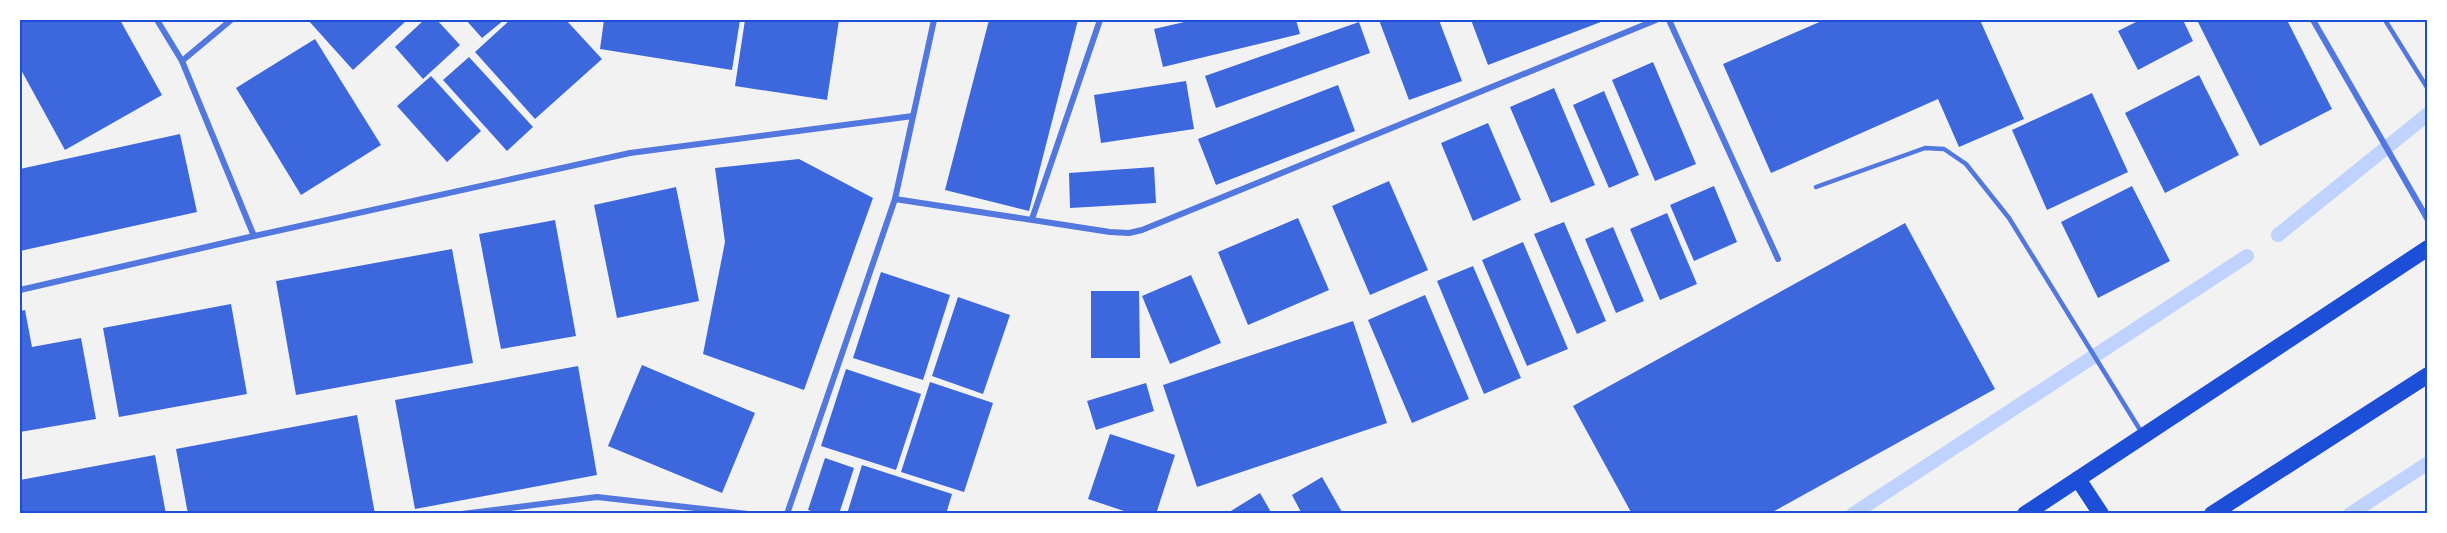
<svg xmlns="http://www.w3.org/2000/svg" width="2447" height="533" viewBox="0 0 2447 533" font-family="'Roboto Condensed',sans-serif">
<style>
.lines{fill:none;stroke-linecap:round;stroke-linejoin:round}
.stream{stroke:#bfd3fe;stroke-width:14}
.building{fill:#3d67dc}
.service{stroke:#5277de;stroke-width:4.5}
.minor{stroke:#5277de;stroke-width:6}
.trunk{stroke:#1d4ed8;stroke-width:16}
.neatline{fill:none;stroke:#1d4ed8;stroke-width:2}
</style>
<rect width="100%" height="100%" fill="#f2f2f2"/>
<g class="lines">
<g class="stream">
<path d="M2278 235 2428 114"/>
<path d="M1853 514 2247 256"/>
<path d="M2350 514 2428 463"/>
</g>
</g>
<g class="building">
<path d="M20 20H120L162 95 65 150 20 68Z"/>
<path d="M308 20H407L353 70Z"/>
<path d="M424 20H437L460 45 423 79 395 47Z"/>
<path d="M466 20H504L482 38Z"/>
<path d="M510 20H566L602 59 535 119 475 52Z"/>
<path d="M604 20H740L732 70 600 49Z"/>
<path d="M745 20H839L827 100 735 86Z"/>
<path d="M989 20H1078L1029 211 945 190Z"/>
<path d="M1193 20H1296L1300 34 1163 67 1154 29Z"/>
<path d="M1379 20H1439L1462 81 1409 100Z"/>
<path d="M1471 20H1606L1488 65Z"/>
<path d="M1824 20H1980L2024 119 1959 147 1938 99 1771 173 1723 64Z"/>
<path d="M2140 20H2183L2193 41 2138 70 2118 31Z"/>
<path d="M2197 20H2287L2332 109 2260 146Z"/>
<path d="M1359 22 1370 53 1216 108 1205 76Z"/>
<path d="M315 39 381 145 301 195 236 88Z"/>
<path d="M469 57 533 127 507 151 443 80Z"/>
<path d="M1653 62 1696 164 1655 181 1612 80Z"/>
<path d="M2199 75 2239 155 2165 193 2125 113Z"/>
<path d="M431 76 481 131 447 162 397 106Z"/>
<path d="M1186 81 1194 129 1101 143 1094 95Z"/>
<path d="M1338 85 1355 131 1216 185 1198 139Z"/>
<path d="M1554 88 1595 185 1551 203 1510 107Z"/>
<path d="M1604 91 1639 175 1609 188 1573 105Z"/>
<path d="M2092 93 2128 172 2047 210 2012 130Z"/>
<path d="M1488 123 1521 200 1473 221 1441 143Z"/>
<path d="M180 134 197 212 20 251V169Z"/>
<path d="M799 159 873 198 804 390 703 354 725 242 715 168Z"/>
<path d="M1154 167 1156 203 1070 208 1069 173Z"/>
<path d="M1389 181 1428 270 1370 295 1332 206Z"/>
<path d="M1714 186 1737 242 1694 261 1670 205Z"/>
<path d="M2132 186 2170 261 2098 298 2061 222Z"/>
<path d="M676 187 699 301 617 318 594 205Z"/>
<path d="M1667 213 1697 284 1660 300 1630 229Z"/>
<path d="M1298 218 1329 290 1248 325 1218 252Z"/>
<path d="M555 220 576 336 501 349 479 234Z"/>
<path d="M1564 222 1606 321 1577 334 1534 234Z"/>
<path d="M1905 223 1995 389 1769 514H1632L1573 406Z"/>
<path d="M1613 227 1644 301 1616 313 1585 239Z"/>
<path d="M1523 242 1568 349 1527 366 1482 260Z"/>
<path d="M452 249 473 363 296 395 276 281Z"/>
<path d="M1473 266 1521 378 1484 394 1437 281Z"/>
<path d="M881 272 950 295 923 380 853 358Z"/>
<path d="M1191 275 1221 343 1170 364 1142 296Z"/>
<path d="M1091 291H1139L1140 358H1091Z"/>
<path d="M1425 295 1469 399 1412 423 1368 320Z"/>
<path d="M958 297 1010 315 983 394 932 376Z"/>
<path d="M231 304 247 394 119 417 103 328Z"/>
<path d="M25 310 32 347 81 338 96 419 20 432V311Z"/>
<path d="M1353 321 1387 423 1197 487 1163 385Z"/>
<path d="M642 365 755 413 722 493 608 446Z"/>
<path d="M578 366 597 475 415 509 395 400Z"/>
<path d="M846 369 921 394 896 470 821 446Z"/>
<path d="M930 382 993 403 964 492 901 472Z"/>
<path d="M1146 383 1154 411 1096 430 1087 401Z"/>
<path d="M357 415 375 514H188L176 449Z"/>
<path d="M1110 434 1175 455 1156 514H1133L1088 499Z"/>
<path d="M155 455 166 514H20V480Z"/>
<path d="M825 458 854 468 839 514H820L808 510Z"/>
<path d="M862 465 952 494 946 514H847Z"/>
<path d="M1322 477 1343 514H1302L1292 495Z"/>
<path d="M1260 493 1272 514H1226Z"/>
</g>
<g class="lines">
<g class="service">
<path d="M2385 20 2428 89"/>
<path d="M1816 187 1925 148 1944 149 1966 164 2009 218 2142 433"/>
</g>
<g class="minor">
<path d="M157 20 182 61 254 236 630 153 913 116"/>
<path d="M1669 20 1778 259"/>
<path d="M2313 20 2428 220"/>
<path d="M182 61 231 20"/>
<path d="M895 199 1110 232 1129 233 1142 230 1656 20"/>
<path d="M1032 219 1100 20"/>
<path d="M20 290 254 236"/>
<path d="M462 514 597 497 748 514"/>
<path d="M787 514 895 199 934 20"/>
</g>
<g class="trunk">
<path d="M2078 479 2101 514"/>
<path d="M2025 514 2428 248"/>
<path d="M2212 514 2428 375"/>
</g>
</g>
<rect width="2447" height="533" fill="none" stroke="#ffffff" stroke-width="42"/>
<rect x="21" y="21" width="2405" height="491" class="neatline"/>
</svg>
